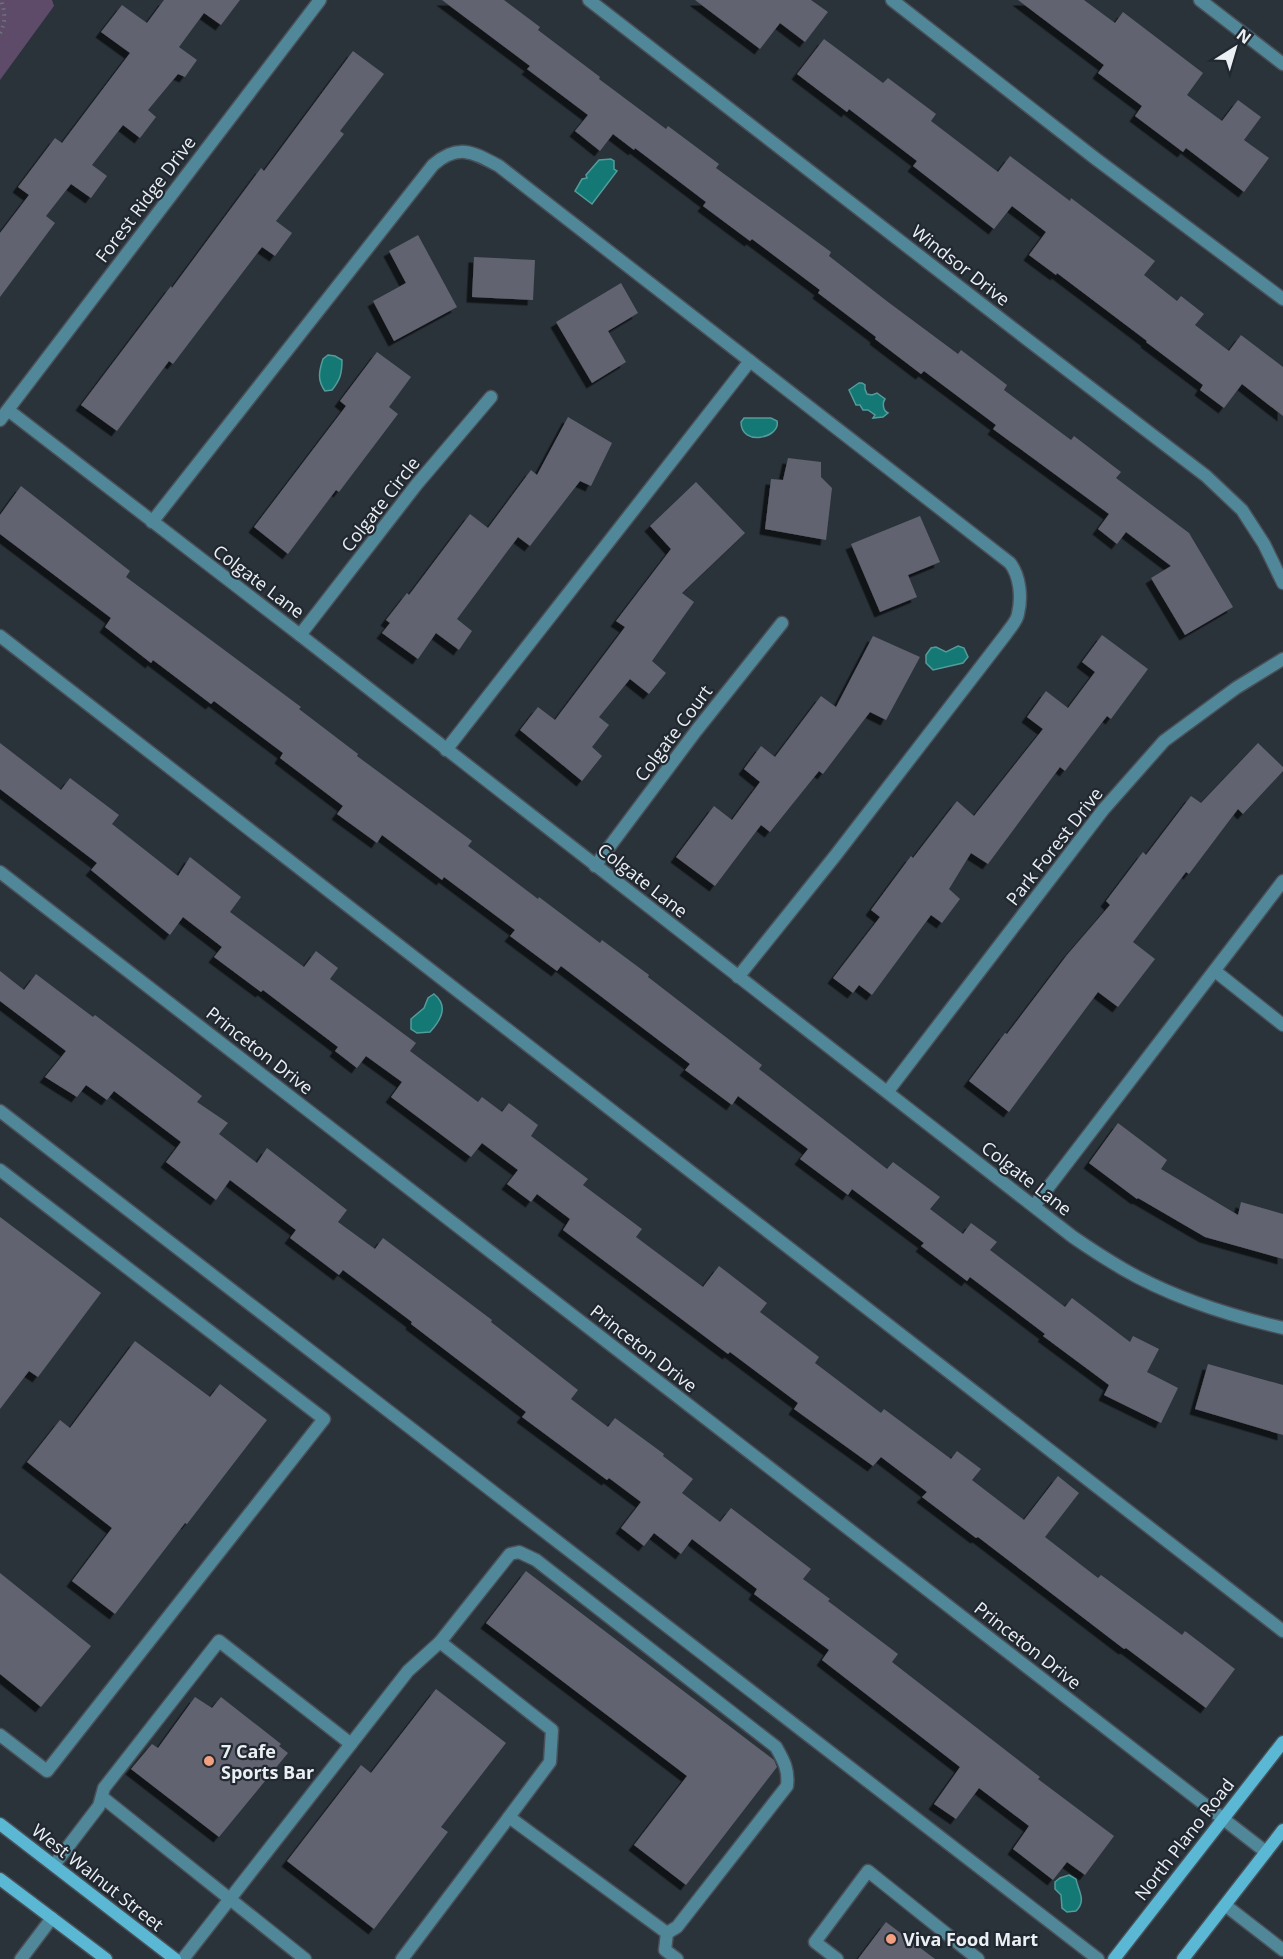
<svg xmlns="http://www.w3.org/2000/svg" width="1283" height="1959" viewBox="0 0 1283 1959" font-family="'Open Sans',sans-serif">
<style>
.green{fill:#5d4b69}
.water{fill:#147874;stroke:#549c9b;stroke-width:1.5}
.building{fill:#62636f;filter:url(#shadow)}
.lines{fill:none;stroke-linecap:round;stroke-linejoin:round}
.lane-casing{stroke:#495058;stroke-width:15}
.street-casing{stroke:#495058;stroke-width:15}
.secondary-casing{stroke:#495058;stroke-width:15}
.path{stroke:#6c737a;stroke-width:4;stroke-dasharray:1.5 4.5;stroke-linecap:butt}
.lane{stroke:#50889a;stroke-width:12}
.street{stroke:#50889a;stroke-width:12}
.secondary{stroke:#5ab8d5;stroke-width:12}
.poi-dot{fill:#f2a080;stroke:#212830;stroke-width:2}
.labels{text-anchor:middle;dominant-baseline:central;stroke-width:4.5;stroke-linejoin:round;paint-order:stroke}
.street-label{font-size:18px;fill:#ebf0f5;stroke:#212830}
.poi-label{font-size:18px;font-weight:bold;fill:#ebf0f5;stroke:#212830;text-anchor:start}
</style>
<defs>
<filter id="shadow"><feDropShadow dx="-5.5" dy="5.5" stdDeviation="0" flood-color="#0009"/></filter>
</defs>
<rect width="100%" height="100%" fill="#2a323a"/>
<path class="green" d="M0 0H52L54 6 0 80Z"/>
<g class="water">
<path d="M611 159 614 161V169L617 171 592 204 575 191 582 179 587 178 586 175 599 160Z"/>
<path d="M328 355 335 356 342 360C342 374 340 380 332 390L325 391C317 380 319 371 323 359Z"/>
<path d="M859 383H862L865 385V389L867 394 872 395 877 393 885 399C882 403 883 411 888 413L883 417 873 418 875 415 868 410H863L860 405H856L849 390Z"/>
<path d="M744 418H771L777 421C781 438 741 447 741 422Z"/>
<path d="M958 646 964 648 968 657 963 663 933 670 926 663V655L931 648 936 647 946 652Z"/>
<path d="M434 994C449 1006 441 1020 430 1032L417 1033 411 1029V1019L424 1008 428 998Z"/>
<path d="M1069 1875 1076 1879C1078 1891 1087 1900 1076 1911L1067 1912 1062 1908 1061 1895 1055 1889V1882L1060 1878Z"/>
</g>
<g class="building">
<path d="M164 0H240L221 25 204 13 179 47 197 60 185 77 178 74 148 110 156 117 140 138 123 125 92 165 107 176 91 198 71 184 46 216 55 223 0 297V233L29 195 18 187 55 138 62 143 130 53 101 32 122 5 147 23Z"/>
<path d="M442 0H504L540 27 538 30 600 77 599 79 666 129 668 126 719 164 716 168 831 252 829 256 888 302 958 354 961 350 1007 385 1004 390 1071 440 1074 436 1121 472 1116 478 1189 533 1233 607 1185 635 1151 578 1171 566 1126 532 1117 544 1098 529 1109 514 993 429 996 425 924 371 921 374 875 339 876 337 818 293 820 290 752 239 750 241 703 206 706 202 635 148 634 150 613 134 600 151 575 131 588 115 527 69 530 66Z"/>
<path d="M695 0H811L828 12 805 42 780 23 760 49Z"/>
<path d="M1018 0H1084L1115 23 1123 12 1203 73 1187 95 1222 121 1238 100 1261 117 1244 140 1269 158 1244 192 1186 148 1183 152 1135 116 1142 106 1098 73 1104 65Z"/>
<path d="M824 39 883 83 888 78 936 114 931 121 998 172 1010 156 1070 201 1071 198 1155 261 1144 275 1177 301 1181 296 1204 314 1195 325 1229 351 1241 335 1283 367V416L1242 384 1224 408 1200 390 1203 385 1146 342 1147 341 1057 273 1056 275 1029 255 1046 232 1012 206 994 229 913 166 917 161 849 109 847 112 797 74Z"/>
<path d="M353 51 384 74 340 131 344 134 276 221 292 233 275 256 262 247 173 364 169 361 117 431 81 405 171 286 172 288 261 168 264 171Z"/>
<path d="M418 235 457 307 394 341 373 301 406 283 389 251Z"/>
<path d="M474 257 535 260 533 300 472 297Z"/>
<path d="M621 283 638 313 608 331 626 362 592 383 556 322Z"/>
<path d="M377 352 411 377 389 407 398 414 339 492 336 490 288 554 254 527 346 406 340 401Z"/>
<path d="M568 417 612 443 591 486 580 481 530 546 518 537 457 619 472 631 459 650 436 633 418 659 382 633 390 623 386 620 407 593 409 595 470 514 488 528 531 470 537 475Z"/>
<path d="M788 458 821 462V477L832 488 826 540 765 529 771 479 783 480Z"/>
<path d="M696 482 745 533 682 593 694 602 652 661 666 673 649 694 630 679 599 717 609 725 592 747 602 756 582 781 520 730 538 707 555 720 625 627 616 621 671 549 650 526Z"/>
<path d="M21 486 130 571 126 577 301 707 299 709 358 754 357 756 472 841 468 846 538 899 539 897 600 943 602 940 649 975 648 977 762 1065 759 1069 887 1169 893 1162 940 1197 930 1209 963 1234 971 1223 997 1242 990 1250 1065 1307 1072 1298 1130 1342 1133 1336 1159 1349 1147 1372 1178 1388 1161 1423 1104 1395 1109 1385 1043 1336 1045 1334 970 1277 967 1281 921 1246 924 1243 852 1189 848 1195 800 1159 808 1149 738 1096 732 1105 685 1070 690 1064 561 966 557 971 510 936 515 930 444 877 442 880 382 835 377 843 337 814 343 806 280 758 283 753 214 701 211 704 153 660 151 663 105 627 111 618 0 534V515Z"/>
<path d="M920 516 940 562 908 575 917 597 880 612 851 544Z"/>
<path d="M1102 635 1148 669 1111 719 1107 716 1065 771 1060 767 988 864 971 853 949 889 960 899 942 923 931 915 872 995 859 985 853 993 833 978 880 917 871 910 911 856 913 858 957 801 974 816 1043 729 1027 717 1046 691 1068 708 1095 672 1082 662Z"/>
<path d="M873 636 920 657 886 720 870 712 823 774 819 771 770 832 761 825 715 886 676 857 714 806 732 820 760 782 744 769 761 746 775 757 821 696 836 707Z"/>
<path d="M0 743 61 790 70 778 119 815 112 824 178 876 190 857 241 897 230 912 304 967 316 951 338 968 330 979 416 1043 410 1051 478 1102 482 1097 502 1112 509 1103 538 1125 531 1136 588 1179 583 1185 642 1229 636 1237 703 1287 719 1266 767 1303 760 1312 819 1357 815 1363 881 1413 884 1409 951 1459 957 1451 981 1469 972 1480 1024 1520 1058 1476 1079 1493 1045 1537 1098 1578 1101 1575 1182 1635 1185 1631 1235 1669 1206 1708 1126 1648 1124 1649 978 1537 976 1538 922 1497 927 1492 881 1457 873 1466 794 1409 798 1403 730 1352 728 1354 563 1230 570 1219 537 1194 531 1202 507 1184 518 1170 482 1143 471 1157 391 1097 402 1082 366 1056 357 1068 335 1051 338 1047 263 990 261 992 214 957 222 947 183 917 170 935 148 917 91 870 97 863 0 789Z"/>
<path d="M1258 743 1283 767V771L1243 814 1238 809 1189 874 1186 872 1133 942 1155 959 1118 1007 1098 992 1009 1112 969 1081 1005 1033 1007 1034 1067 955 1110 905 1106 901 1143 852 1146 855 1191 796 1201 803Z"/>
<path d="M0 971 24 990 36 974 93 1017 95 1015 202 1096 197 1102 228 1123 219 1134 257 1163 267 1148 347 1210 338 1222 375 1249 383 1238 492 1320 491 1322 578 1390 571 1399 608 1427 615 1418 664 1454 663 1456 693 1479 682 1493 720 1522 731 1508 811 1569 803 1579 830 1599 828 1601 898 1654 892 1662 1040 1777 1038 1779 1114 1836 1085 1875 1067 1862 1053 1880 1013 1849 1029 1826 979 1788 956 1819 934 1804 960 1767 822 1660 829 1650 754 1594 757 1589 692 1539 681 1554 654 1533 644 1546 621 1528 641 1502 609 1478 607 1480 522 1417 526 1412 411 1324 412 1322 343 1270 339 1275 290 1238 296 1230 230 1180 216 1200 166 1162 181 1142 114 1091 107 1100 86 1085 77 1097 45 1077 66 1051 0 1001Z"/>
<path d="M1118 1123 1167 1160 1161 1169 1238 1215 1241 1202 1283 1214V1259L1205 1237 1138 1198 1137 1199 1089 1163Z"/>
<path d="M0 1217 101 1293 38 1377 29 1371 0 1409Z"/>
<path d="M135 1341 210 1397 220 1384 267 1420 187 1524 185 1523 115 1614 72 1581 112 1528 27 1462 60 1420 70 1428Z"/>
<path d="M1208 1364 1283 1385V1435L1195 1409Z"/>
<path d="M526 1571 774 1760 777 1767 686 1885 634 1845 687 1776 486 1623Z"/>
<path d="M0 1573 91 1646 41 1707 0 1674Z"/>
<path d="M436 1689 506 1743 441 1827 448 1832 374 1929 287 1861 361 1765 371 1773Z"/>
<path d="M195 1697 212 1708 221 1697 281 1744 279 1746 288 1753 219 1837 131 1769 152 1744 158 1748Z"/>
<path d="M886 1922 935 1959H858Z"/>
</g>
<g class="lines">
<defs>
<g id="lane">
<path d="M892 0 1096 159 1283 299"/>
<path d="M152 522 433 165C458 143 473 152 499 166L750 361 446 750"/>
<path d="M0 636 1283 1631"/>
<path d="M1215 971 1283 1025"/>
<path d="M738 977 835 856 1006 634C1010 628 1017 621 1018 614 1022 597 1020 576 1010 563L750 361"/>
<path d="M0 1111 1098 1959"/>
<path d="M0 1170 324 1419 47 1771 0 1735"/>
<path d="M1034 1206 1283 881"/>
<path d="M440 1642 510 1554 519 1552 536 1560 776 1747C784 1761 789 1770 787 1786L677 1927 667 1933"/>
<path d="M102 1797 305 1959"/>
<path d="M54 1865 99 1806 104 1788 219 1641 351 1744"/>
<path d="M1225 1905 1283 1950"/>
<path d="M21 1959 52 1918"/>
<path d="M183 1959 408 1671 440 1642 552 1730 550 1762 509 1817"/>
<path d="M402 1959 509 1817 667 1933 665 1950 677 1959"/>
<path d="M837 1959 815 1942 868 1871 978 1959"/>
</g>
<g id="street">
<path d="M589 0 1028 340 1206 476 1242 510 1264 544 1283 583"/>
<path d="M1200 0 1283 64"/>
<path d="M8 410 300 635 1073 1237C1089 1248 1106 1259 1123 1269 1173 1298 1227 1315 1283 1328"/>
<path d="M0 420 320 0"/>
<path d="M300 635 417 484 491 397"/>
<path d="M595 866 696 731 782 623"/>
<path d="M0 872 1266 1852"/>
<path d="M888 1091 1103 810 1164 741 1236 688 1283 659"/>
</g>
<g id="secondary">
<path d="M0 1824 175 1959"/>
<path d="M0 1879 106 1959"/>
<path d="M1114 1959 1283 1742"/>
<path d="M1183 1959 1283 1830"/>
</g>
</defs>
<use href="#lane" class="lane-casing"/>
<use href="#street" class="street-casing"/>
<use href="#secondary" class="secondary-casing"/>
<path class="path" d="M0 33C6 22 5 12 1 0"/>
<use href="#lane" class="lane"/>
<use href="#street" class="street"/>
<use href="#secondary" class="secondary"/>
</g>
<g class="poi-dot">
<circle cx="209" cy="1761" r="6"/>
<circle cx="891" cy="1939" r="6"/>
</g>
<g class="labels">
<g class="street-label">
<text transform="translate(145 199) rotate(-53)">Forest Ridge Drive</text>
<text transform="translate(961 265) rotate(38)">Windsor Drive</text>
<text transform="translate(380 504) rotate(-52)">Colgate Circle</text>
<text transform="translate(259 581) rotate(37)">Colgate Lane</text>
<text transform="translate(673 733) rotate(-53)">Colgate Court</text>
<text transform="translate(1054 846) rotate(-52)">Park Forest Drive</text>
<text transform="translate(643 880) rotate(38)">Colgate Lane</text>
<text transform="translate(260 1050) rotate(38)">Princeton Drive</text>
<text transform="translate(1027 1178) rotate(38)">Colgate Lane</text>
<text transform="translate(644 1348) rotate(38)">Princeton Drive</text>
<text transform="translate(1028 1645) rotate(38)">Princeton Drive</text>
<text transform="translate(1184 1839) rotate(-52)">North Plano Road</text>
<text transform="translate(98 1877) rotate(38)">West Walnut Street</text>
</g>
<g class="poi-label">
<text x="221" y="1751">7 Cafe<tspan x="221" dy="21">Sports Bar</tspan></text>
<text x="903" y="1939">Viva Food Mart</text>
</g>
</g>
<g transform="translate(1235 48) rotate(37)" stroke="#212830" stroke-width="4.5" paint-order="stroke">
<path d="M0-4.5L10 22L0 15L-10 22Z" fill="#ebf0f5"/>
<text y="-9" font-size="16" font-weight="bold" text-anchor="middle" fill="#ebf0f5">N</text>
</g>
</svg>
